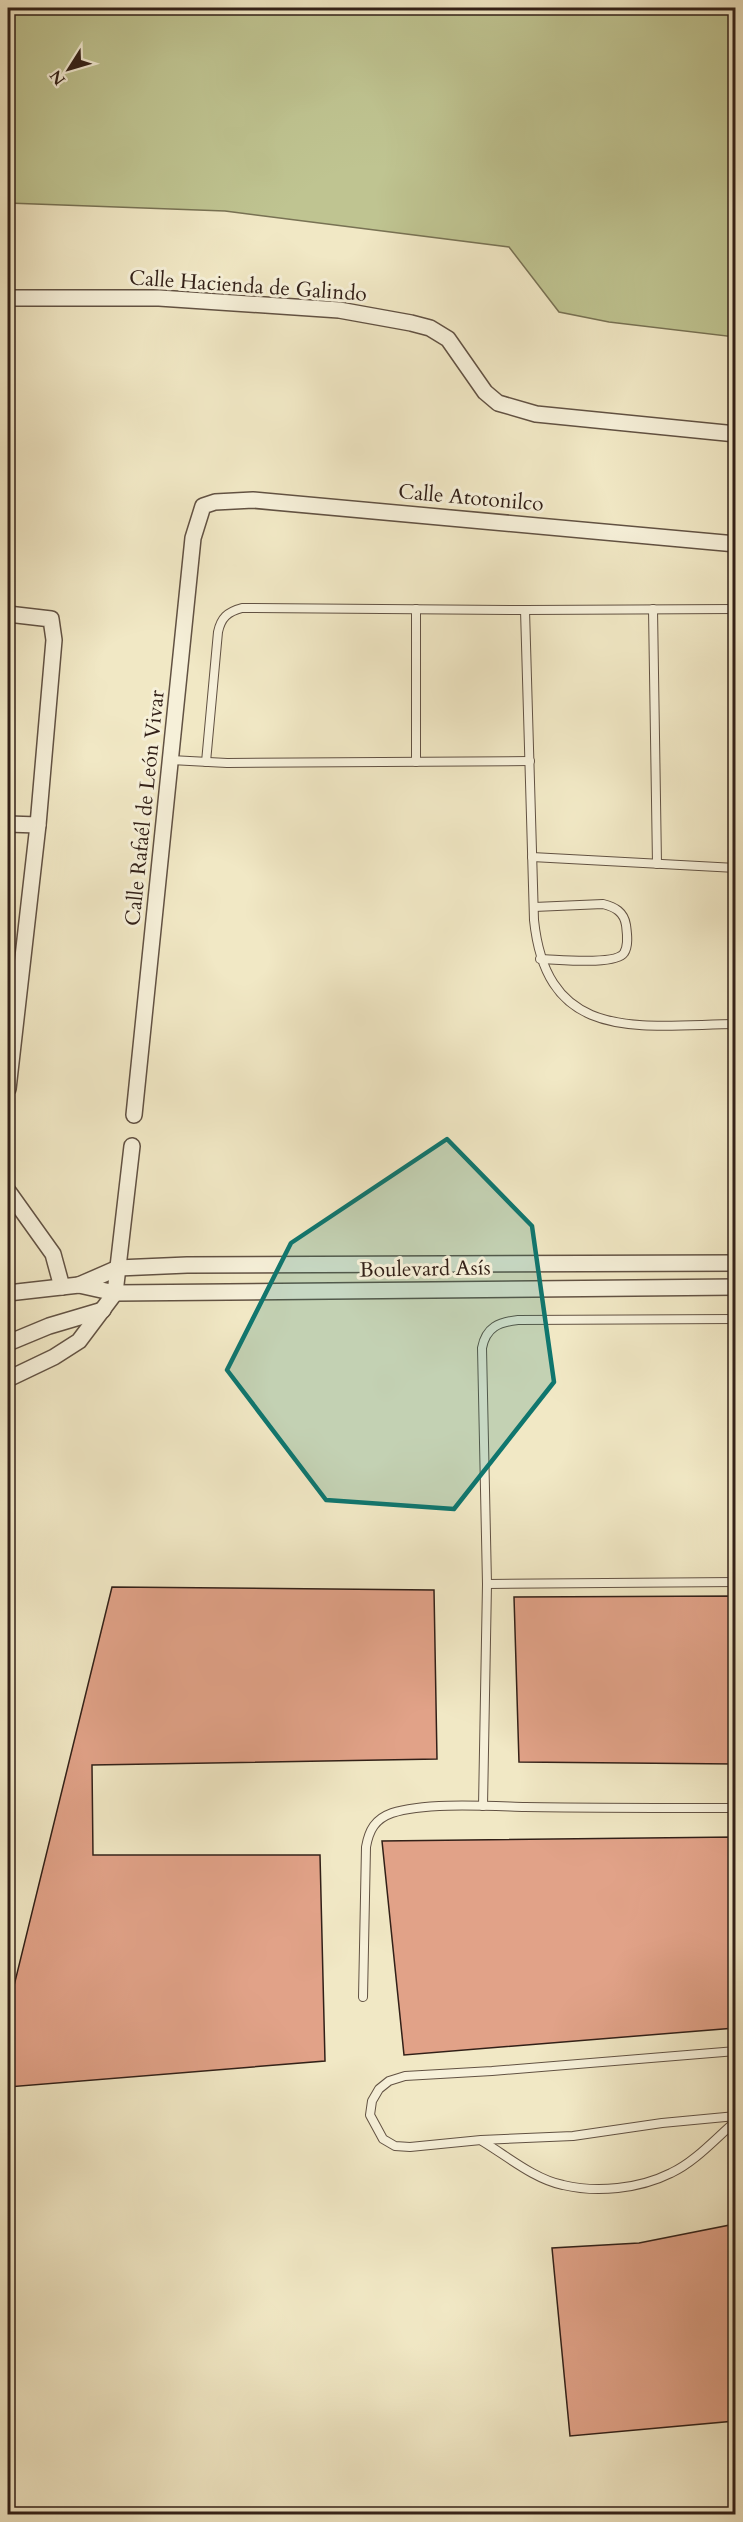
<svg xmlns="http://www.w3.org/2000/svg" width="743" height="2522" viewBox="0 0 743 2522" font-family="Cardo,serif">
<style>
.green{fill:#bfc491;stroke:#787254;stroke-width:1.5}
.building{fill:#e1a288;stroke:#322018;stroke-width:1.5}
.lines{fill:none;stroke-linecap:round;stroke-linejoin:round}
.lane-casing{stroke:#625243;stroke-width:10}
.street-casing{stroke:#625243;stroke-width:18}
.lane{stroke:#f6f0d9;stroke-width:8}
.street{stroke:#f6f0d9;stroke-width:15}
.marked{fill:#0f766e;fill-opacity:0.2;stroke:#0f766e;stroke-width:4.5;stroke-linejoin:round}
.labels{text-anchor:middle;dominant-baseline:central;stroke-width:6;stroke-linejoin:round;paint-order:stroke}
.street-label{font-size:21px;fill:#322018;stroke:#f6f0d9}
</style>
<rect width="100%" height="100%" fill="#f1e8c5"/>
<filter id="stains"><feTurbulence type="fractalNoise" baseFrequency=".00333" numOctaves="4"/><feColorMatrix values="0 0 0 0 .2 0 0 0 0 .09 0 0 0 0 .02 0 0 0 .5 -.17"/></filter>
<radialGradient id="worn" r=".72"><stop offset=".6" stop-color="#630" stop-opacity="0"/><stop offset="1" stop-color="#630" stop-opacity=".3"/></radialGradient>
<path class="green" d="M8 8H735V337L609 322 559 312 509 247 225 211 8 203Z"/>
<g class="building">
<path d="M112 1587 434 1590 437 1759 92 1765 93 1855H320L325 2061 8 2087V2010Z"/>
<path d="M735 1596V1764L519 1762 514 1597Z"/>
<path d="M735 1837V2028L404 2055 382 1841Z"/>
<path d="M735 2224V2421L570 2436 552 2248 639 2243Z"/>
</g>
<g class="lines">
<defs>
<g id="lane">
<path d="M653 609 657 864"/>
<path d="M525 610 534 920C547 1045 640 1025 736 1024"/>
<path d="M171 760 227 763 530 761"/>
<path d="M206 762 218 632C221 618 227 612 242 608L525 610 736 609"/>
<path d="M416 762V609"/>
<path d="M532 857 736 868"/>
<path d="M534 907 603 904C615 907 624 912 626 925 627 933 629 945 624 953 615 966 556 959 540 959"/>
<path d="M487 1584 736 1582"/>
<path d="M483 1806 487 1584 482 1348C486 1327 499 1322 518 1320L736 1319"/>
<path d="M363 1997 366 1847C369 1830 375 1819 392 1813 425 1802 489 1806 525 1807 595 1808 665 1808 736 1808"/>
<path d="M736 2051 492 2071 405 2076 389 2081 379 2089 372 2101 370 2115 383 2139 395 2146 410 2147 481 2140 573 2136 662 2123 736 2116"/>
<path d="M482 2141C507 2156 534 2179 563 2185 597 2193 639 2189 671 2173 695 2162 716 2138 736 2121"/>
</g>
<g id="street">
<path d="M8 298H159L339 310 411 323 430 328 448 339 485 392 498 403 536 414 736 434"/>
<path d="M8 614 51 619 54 640 38 825 8 1089"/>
<path d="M8 824 38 825"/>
<path d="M134 1115 193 538 203 506 215 502 253 500 736 544"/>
<path d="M8 1191 53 1254 62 1287"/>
<path d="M79 1285 118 1268 187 1265 736 1263"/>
<path d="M8 1293 79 1285 115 1293 736 1287"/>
<path d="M8 1343 49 1326 103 1310"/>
<path d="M8 1379 54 1357 79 1341 115 1293 132 1146"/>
</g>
</defs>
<use href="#lane" class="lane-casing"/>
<use href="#street" class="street-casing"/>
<use href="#lane" class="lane"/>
<use href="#street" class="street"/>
</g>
<path class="marked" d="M447 1139 532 1226 554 1382 454 1509 326 1500 227 1370 291 1243Z"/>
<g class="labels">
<g class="street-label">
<text transform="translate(248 286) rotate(4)">Calle Hacienda de Galindo</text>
<text transform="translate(471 498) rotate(5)">Calle Atotonilco</text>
<text transform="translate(145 808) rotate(-84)">Calle Rafaél de León Vivar</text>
<text transform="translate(425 1269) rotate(-1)">Boulevard Asís</text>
</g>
</g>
<rect width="743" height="2522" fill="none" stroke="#f1e8c5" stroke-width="30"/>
<rect x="9" y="9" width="725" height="2504" fill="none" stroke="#322018" stroke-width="3"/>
<rect x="15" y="15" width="713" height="2492" fill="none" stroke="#322018" stroke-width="1.5"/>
<g transform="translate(69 69) rotate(233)" stroke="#f6f0d9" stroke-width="4.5" paint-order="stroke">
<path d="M0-4.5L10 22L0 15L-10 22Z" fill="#322018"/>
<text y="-9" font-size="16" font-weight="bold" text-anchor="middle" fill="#322018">N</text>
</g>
<rect width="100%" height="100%" filter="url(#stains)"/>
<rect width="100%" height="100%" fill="url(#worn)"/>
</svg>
